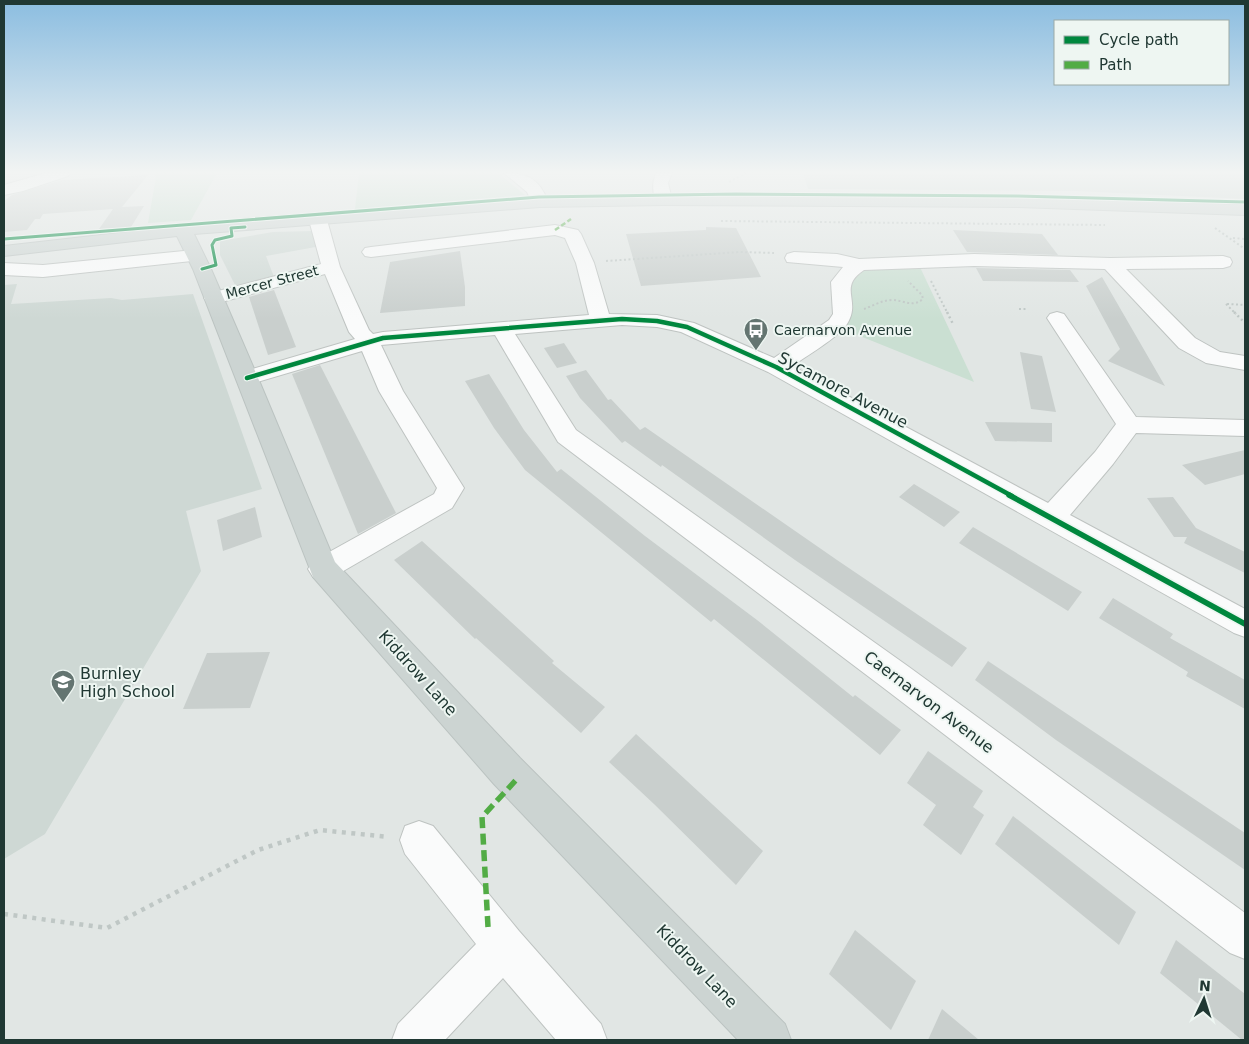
<svg xmlns="http://www.w3.org/2000/svg" width="1249" height="1044" viewBox="0 0 1249 1044" font-family="'DejaVu Sans',sans-serif">
<style>
.built{fill:#ced8d4}
.green{fill:#cadfd2}
.building{fill:#c9cfcd}
.lines{fill:none;stroke-linecap:round;stroke-linejoin:round}
.minor-casing{stroke:#bec3c1;stroke-width:2}
.major-casing{stroke:#bbc3c1;stroke-width:2}
.path-far2{stroke:#bfc7c5;stroke-width:2;stroke-dasharray:2 2.5;stroke-linecap:butt}
.path-far1{stroke:#bfc7c5;stroke-width:2.5;stroke-dasharray:2 3;stroke-linecap:butt}
.path{stroke:#bfc7c5;stroke-width:4.5;stroke-dasharray:4 5.5;stroke-linecap:butt}
.minor{fill:#fafbfb;fill-rule:evenodd}
.major{fill:#ccd4d2;fill-rule:evenodd}
.quiet-far1{stroke:#52ac45;stroke-width:2.5;stroke-dasharray:5 2.5;stroke-linecap:butt}
.quiet{stroke:#52ac45;stroke-width:5.5;stroke-dasharray:11 5.5;stroke-linecap:butt}
.cycleway-far2-casing{stroke:#eef6f2;stroke-width:5}
.cycleway-far1-casing{stroke:#eef6f2;stroke-width:7}
.cycleway-casing{stroke:#eef6f2;stroke-width:9}
.cycleway-far2{stroke:#00873e;stroke-width:3}
.cycleway-far1{stroke:#00873e;stroke-width:4.5}
.cycleway{stroke:#00873e;stroke-width:5.5}
.labels{text-anchor:middle;dominant-baseline:central;stroke-width:4;stroke-linejoin:round;paint-order:stroke}
.far-street-label{font-size:14px;fill:#203833;stroke:#eef6f2}
.far-poi-label{font-size:14px;fill:#203833;stroke:#eef6f2;text-anchor:start}
.street-label{font-size:16px;fill:#203833;stroke:#eef6f2}
.poi-label{font-size:16px;fill:#203833;stroke:#eef6f2;text-anchor:start}
</style>
<rect width="100%" height="100%" fill="#e1e6e4"/>
<g class="built">
<path d="M803 173H1245V199L1076 191 808 189Z"/>
<path d="M313 231 321 246 266 256 274 277 236 287 220 255V241L273 232Z"/>
<path d="M17 284 11 304 111 298 122 300 193 294 262 489 186 511 201 571 45 834 4 859V285Z"/>
</g>
<g class="green">
<path d="M154 173H217L191 220 148 223 156 177Z"/>
<path d="M359 173H498L525 195 355 209Z"/>
<path d="M919 265 974 382 845 330 848 284 866 269Z"/>
</g>
<g class="building">
<path d="M148 175 122 207 144 206 131 227 99 229 113 209 43 214 40 219H35L27 230 4 232V201L12 195 62 180Z"/>
<path d="M706 227 736 228 761 277 641 286 626 234 706 230Z"/>
<path d="M953 230 1042 234 1058 255 967 252Z"/>
<path d="M460 251 465 287V306L380 313 390 262Z"/>
<path d="M976 268 1070 270 1079 282 983 281Z"/>
<path d="M1102 277 1165 386 1108 361 1120 349 1086 286Z"/>
<path d="M274 290 296 347 268 355 249 297Z"/>
<path d="M564 343 577 363 557 368 544 348Z"/>
<path d="M1020 352 1042 356 1056 412 1031 409Z"/>
<path d="M320 365 396 513 358 534 292 374Z"/>
<path d="M586 370 608 400 611 399 640 430 645 427 837 560 967 648 952 667 795 560 662 465 661 467 625 441 622 443 580 398 566 376Z"/>
<path d="M489 374 524 430 557 472 561 469 645 536 757 620 853 697 855 695 901 730 880 755 714 619 711 622 525 470 494 428 465 381Z"/>
<path d="M985 422 1052 423V442L995 441Z"/>
<path d="M1245 450V474L1205 485 1182 465Z"/>
<path d="M914 484 960 512 944 527 899 497Z"/>
<path d="M1173 497 1196 528 1245 552V573L1184 543 1187 537H1174L1147 498Z"/>
<path d="M255 507 262 537 223 551 217 520Z"/>
<path d="M973 527 1082 592 1068 611 959 543Z"/>
<path d="M422 541 554 661 552 663 605 707 581 733 476 638 475 639 394 560Z"/>
<path d="M1113 598 1173 634 1170 638 1245 680V709L1186 676 1188 672 1099 618Z"/>
<path d="M270 652 250 708 183 709 207 653Z"/>
<path d="M988 661 1245 833V870L1056 740 975 680Z"/>
<path d="M636 734 763 851 736 885 654 804 609 762Z"/>
<path d="M928 751 983 791 973 807 984 815 961 855 923 825 936 805 907 783Z"/>
<path d="M1013 816 1136 912 1119 945 995 844Z"/>
<path d="M855 930 916 981 891 1030 829 974Z"/>
<path d="M1176 940 1245 994V1040H1242L1160 973Z"/>
<path d="M942 1009 979 1040H928Z"/>
</g>
<g class="lines">
<defs>
<g id="minor">
<path d="M46 173H70L68 176 23 191 4 195V185Z"/>
<path d="M504 173C527 173 540 179 548 202L546 206H534L527 192Z"/>
<path d="M656 173H672L668 183 672 200 670 204H658C652 194 652 183 656 173Z"/>
<path d="M318 215 324 216 327 220 340 267 369 330 373 334 383 332 589 315 576 263 565 238 555 235 371 257 365 256 362 252 365 248 371 247 555 225 578 230 581 234 594 263 609 314 657 315 694 323 774 358 829 320 833 314 831 282 843 267 787 262 785 258 787 254 794 252 837 254 859 259 974 254 1110 258 1223 256 1230 258 1232 262 1230 266 1223 268 1126 269 1195 338 1220 352 1245 356V370L1206 363 1179 348 1105 269 974 266 864 270C837 288 862 300 847 324 839 337 805 357 792 366L1048 503 1095 452 1116 424 1047 318 1050 314 1057 312 1064 314 1136 417 1245 420V436L1136 433 1113 464 1070 515 1245 609V637L1234 633 768 372 681 332 657 327 622 325 515 334 576 430 909 667 1245 913V959L1230 953 885 689 558 442 495 335 381 345 403 391 464 488 452 508 333 577 323 581 313 577 308 569 313 561 434 494 437 488 379 391 362 351 247 385 239 383 236 378 239 373 355 339 349 332 325 274 214 304 207 302 204 298 207 294 321 264 309 220 312 216Z"/>
<path d="M194 250 201 252 203 256 201 260 43 277 4 275V263L43 265Z"/>
<path d="M419 821 433 826 519 931 601 1024 607 1040H556L503 978 445 1040H392L398 1024 476 944 405 854 400 840 405 826Z"/>
</g>
<path id="major" d="M664 195 1018 197 1245 205V215L1018 207 664 205 540 207 194 234 211 269 258 378 335 562 520 758 785 1024 791 1040H738L494 784 313 577 193 269 177 236 4 256V246L251 218 540 197Z"/>
</defs>
<use href="#minor" class="minor-casing"/>
<use href="#major" class="major-casing"/>
<g class="path-far2">
<path d="M729 182 746 173"/>
<path d="M721 221 1105 225"/>
<path d="M1215 228 1245 249"/>
<path d="M1233 238 1245 239"/>
<path d="M606 261 740 252 774 253"/>
<path d="M931 281 948 314"/>
<path d="M1226 304 1236 314"/>
<path d="M1227 304 1245 305"/>
<path d="M864 309C873 306 882 300 892 300 904 300 912 308 923 299L922 295 908 281"/>
<path d="M1019 309H1028"/>
</g>
<g class="path-far1">
<path d="M947 312 953 324"/>
<path d="M1234 312 1245 323"/>
</g>
<path class="path" d="M4 914 107 928 258 850 320 830 389 837"/>
<use href="#minor" class="minor"/>
<use href="#major" class="major"/>
<path class="quiet-far1" d="M555 230 571 219"/>
<path class="quiet" d="M488 927 482 817 516 780"/>
<defs>
<g id="cycleway-far2">
<path d="M4 239 539 197 736 194 1018 196 1245 202"/>
<path d="M202 269 216 265 212 245 215 240 232 236 231 228 245 227"/>
</g>
<path id="cycleway-far1" d="M247 378 383 338 622 319 657 321 687 327 776 367 1012 496"/>
<path id="cycleway" d="M1009 495 1245 624"/>
</defs>
<use href="#cycleway-far2" class="cycleway-far2-casing"/>
<use href="#cycleway-far1" class="cycleway-far1-casing"/>
<use href="#cycleway" class="cycleway-casing"/>
<use href="#cycleway-far2" class="cycleway-far2"/>
<use href="#cycleway-far1" class="cycleway-far1"/>
<use href="#cycleway" class="cycleway"/>
</g>
<linearGradient id="sky" x2="0" y2="1"><stop stop-color="#8bbde0"/><stop offset="0.54" stop-color="#f2f4f3"/><stop offset="1" stop-color="#f2f4f3" stop-opacity="0"/></linearGradient>
<rect width="1249" height="319" fill="url(#sky)"/>
<defs>
<symbol id="bus-pin" viewBox="-11 -11 22 30"><path d="M0 17L-7.5 6A9.5 9.5 0 1 1 7.5 6Z" fill="#647571" stroke="#eef6f2"/><path d="M-5-6H5V4H4V6H2V4H-2V6H-4V4H-5ZM-3.5-4V0h7V-4ZM-3.5 1.2v1.5H-2V1.2ZM2 1.2v1.5H3.5V1.2Z" fill="#fff"/></symbol>
<symbol id="school-pin" viewBox="-11 -11 22 30"><path d="M0 17L-7.5 6A9.5 9.5 0 1 1 7.5 6Z" fill="#647571" stroke="#eef6f2"/><path d="M0-5L7-2L0 1L-7-2ZM-4 1L0 2.5L4 1V4Q0 6-4 4Z" fill="#fff"/></symbol>
</defs>
<g fill-rule="evenodd">
<use href="#bus-pin" x="742" y="316" width="28" height="38"/>
<use href="#school-pin" x="49" y="668" width="28" height="38"/>
</g>
<g class="labels">
<g class="far-street-label">
<text transform="translate(272 282) rotate(-15)">Mercer Street</text>
</g>
<g class="far-poi-label">
<text x="774" y="330">Caernarvon Avenue</text>
</g>
<g class="street-label">
<text transform="translate(843 390) rotate(28)">Sycamore Avenue</text>
<text transform="translate(418 673) rotate(48)">Kiddrow Lane</text>
<text transform="translate(929 702) rotate(37)">Caernarvon Avenue</text>
<text transform="translate(697 966) rotate(46)">Kiddrow Lane</text>
</g>
<g class="poi-label">
<text x="80" y="673">Burnley<tspan x="80" dy="18">High School</tspan></text>
</g>
</g>
<rect width="1249" height="1044" fill="none" stroke="#203833" stroke-width="10"/>
<rect x="1054" y="20" width="175" height="65" fill="#eef6f2" stroke="#9caaa6"/>
<rect x="1064" y="36" width="25" height="8" fill="#00873e" stroke="#9caaa6"/>
<text x="1099" y="45" font-size="15" fill="#203833">Cycle path</text>
<rect x="1064" y="61" width="25" height="8" fill="#52ac45" stroke="#9caaa6"/>
<text x="1099" y="70" font-size="15" fill="#203833">Path</text>
<g transform="translate(1204 999) rotate(4)" stroke="#eef6f2" stroke-width="4" paint-order="stroke">
<path d="M0-4L9 19L0 12L-9 19Z" fill="#203833"/>
<text y="-8" font-size="14" font-weight="bold" text-anchor="middle" fill="#203833">N</text>
</g>
</svg>
